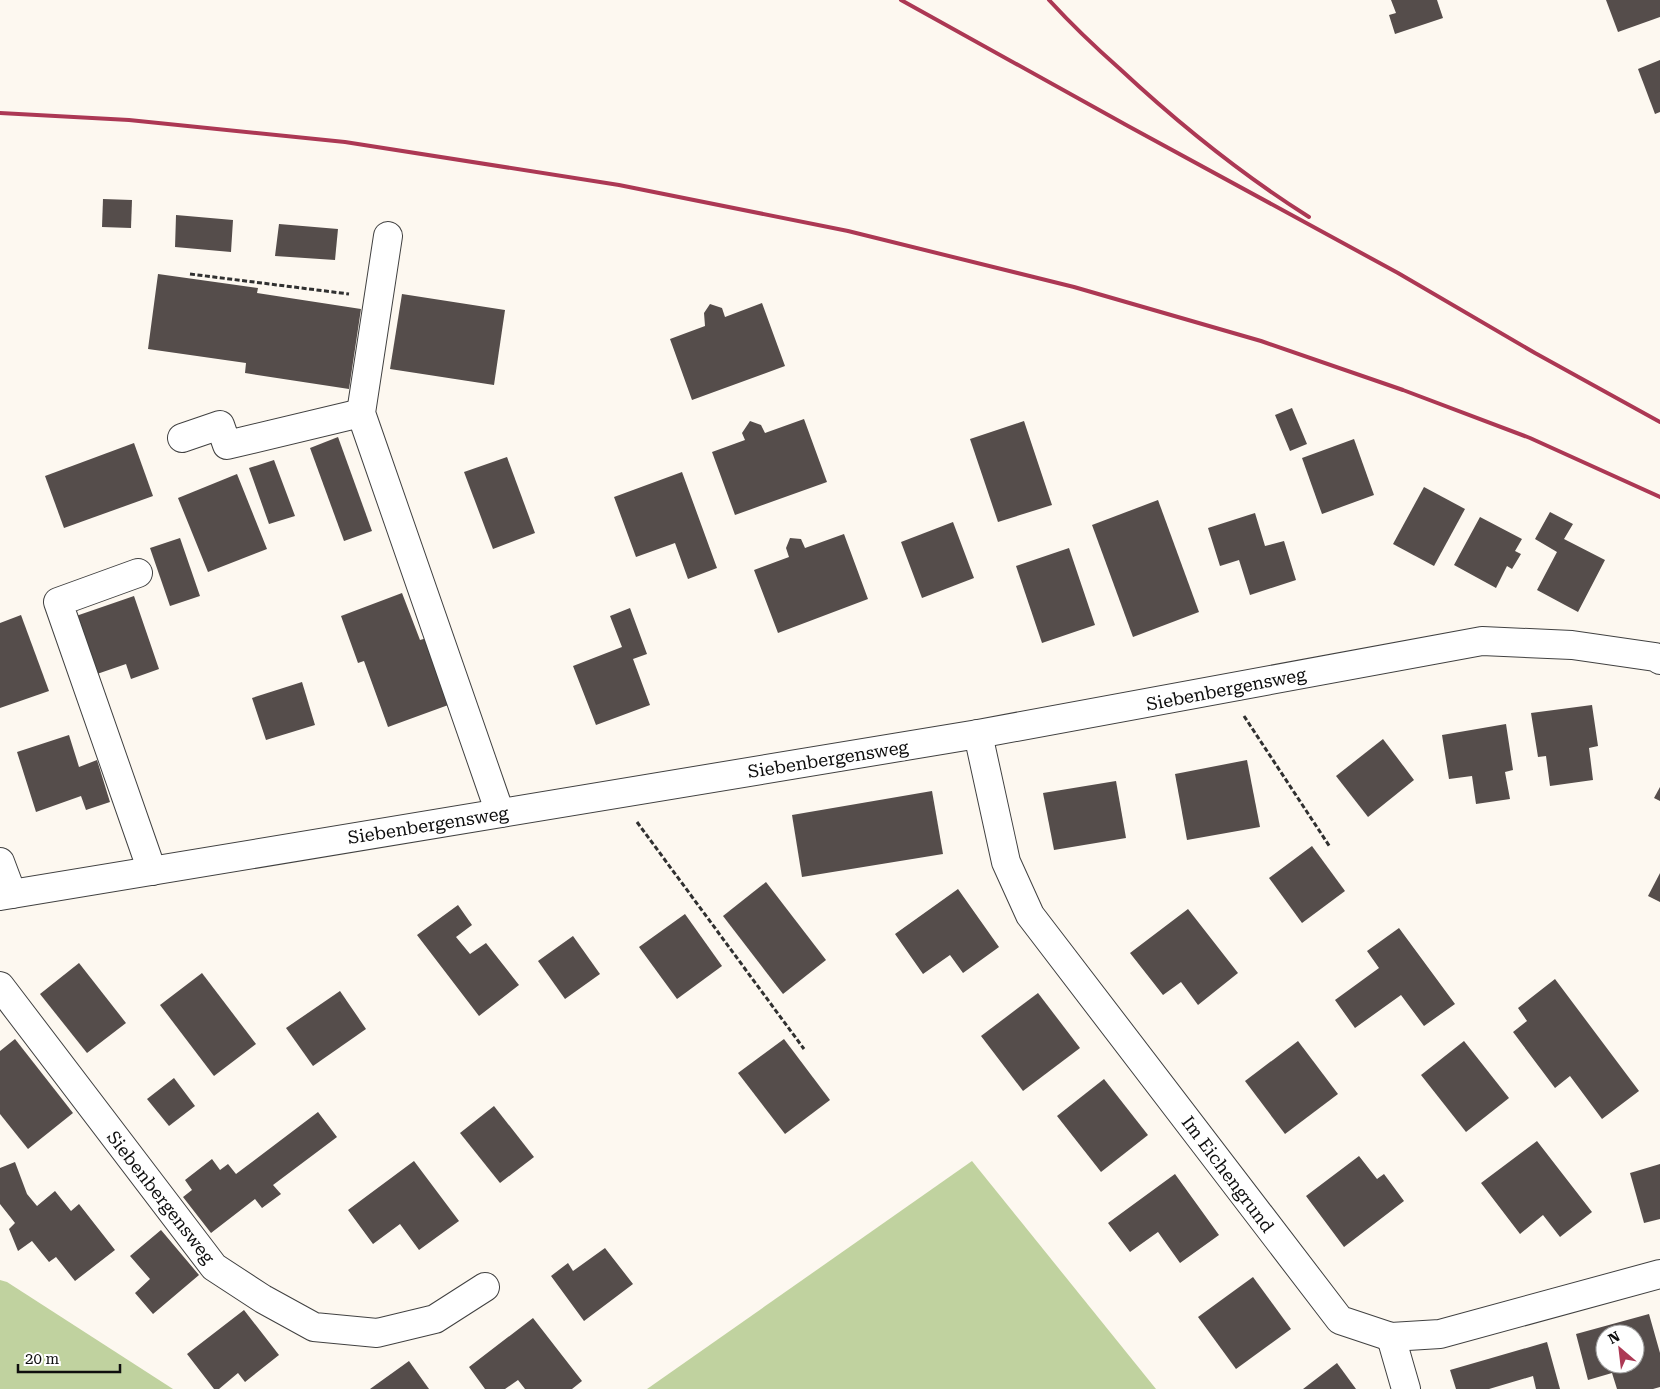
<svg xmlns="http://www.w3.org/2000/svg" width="1660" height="1389" viewBox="0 0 1660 1389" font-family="'Roboto Serif',serif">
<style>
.forest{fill:#c0d29f}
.building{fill:#554d4b;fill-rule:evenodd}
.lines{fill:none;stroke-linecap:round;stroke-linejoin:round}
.minor-casing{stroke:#414141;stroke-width:30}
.path{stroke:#303030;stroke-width:3;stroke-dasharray:5 2.5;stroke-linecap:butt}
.minor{stroke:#fff;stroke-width:28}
.rail{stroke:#ac3854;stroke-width:4}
.labels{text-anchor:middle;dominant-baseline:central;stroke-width:5;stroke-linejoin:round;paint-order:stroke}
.street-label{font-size:18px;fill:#0e0e0e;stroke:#fff}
</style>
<rect width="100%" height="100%" fill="#fdf8f0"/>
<g class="forest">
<path d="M972 1161 1156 1389H647Z"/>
<path d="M0 1280 7 1282 173 1389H0Z"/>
</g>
<g class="building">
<path d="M1391 0H1437L1443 18 1395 34 1389 15 1396 13Z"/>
<path d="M1606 0H1660V17L1618 32Z"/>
<path d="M1660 60V112L1655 114 1638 69Z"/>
<path d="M103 199 132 200 131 228 102 227Z"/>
<path d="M176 215 233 220 231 252 175 247Z"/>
<path d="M279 224 338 229 335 260 275 256Z"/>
<path d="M158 274 258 288 257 293 361 309 349 389 245 373 246 363 148 349Z"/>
<path d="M402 294 505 310 494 385 390 369Z"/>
<path d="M762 303 785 366 692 400 670 339 705 326 704 313 710 304 722 308 725 317Z"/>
<path d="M1292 408 1307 444 1290 451 1275 415Z"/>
<path d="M804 419 827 482 735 515 712 452 745 440 742 433 750 421 761 425 765 433Z"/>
<path d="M1024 421 1052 505 998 522 970 439Z"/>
<path d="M338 437 372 531 344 541 310 448Z"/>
<path d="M1354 439 1374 495 1322 514 1302 458Z"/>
<path d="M134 443 153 496 64 528 45 476Z"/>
<path d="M507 457 535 533 493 549 464 472Z"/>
<path d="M274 460 295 516 269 524 249 468Z"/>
<path d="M682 472 717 568 688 579 675 543 636 557 614 497Z"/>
<path d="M237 474 267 549 208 572 178 498Z"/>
<path d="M1424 487 1465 509 1434 566 1393 544Z"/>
<path d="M1158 500 1199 612 1133 637 1092 525Z"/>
<path d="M1550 512 1573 524 1564 539 1605 560 1578 612 1537 590 1557 552 1535 539Z"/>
<path d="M1255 513 1265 546 1284 541 1296 580 1250 595 1239 560 1220 566 1208 528Z"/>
<path d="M1480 517 1522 539 1515 551 1521 554 1512 569 1507 566 1496 588 1454 565Z"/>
<path d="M953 522 974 578 922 598 901 542Z"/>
<path d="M844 534 868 599 778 633 754 570 789 557 786 548 790 538 801 539 805 548Z"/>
<path d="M180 538 200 596 170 606 150 548Z"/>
<path d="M1069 548 1095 625 1042 643 1016 566Z"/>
<path d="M402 593 420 640 427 638 451 704 388 727 364 661 358 663 341 616Z"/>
<path d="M134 596 159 669 131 679 126 664 97 674 76 616Z"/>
<path d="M630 608 647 654 633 659 650 705 596 725 573 666 622 647 610 616Z"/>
<path d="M21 615 49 691 0 708V623Z"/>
<path d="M302 682 315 725 266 740 252 698Z"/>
<path d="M1592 705 1598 746 1589 748 1593 780 1550 786 1546 756 1538 757 1531 713Z"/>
<path d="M1506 724 1513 770 1505 772 1510 799 1476 804 1472 776 1449 779 1442 735Z"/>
<path d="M69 735 79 767 97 760 110 802 86 810 81 796 36 812 17 752Z"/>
<path d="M1383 739 1414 780 1368 817 1336 776Z"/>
<path d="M1247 760 1260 827 1187 840 1175 774Z"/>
<path d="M1116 781 1126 838 1054 850 1043 793Z"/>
<path d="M1660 787V801L1654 798Z"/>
<path d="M932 791 943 854 802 877 792 815Z"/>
<path d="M1312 846 1345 891 1302 923 1269 878Z"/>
<path d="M1660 873V902L1648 896Z"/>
<path d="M766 882 826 960 783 994 723 916Z"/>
<path d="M958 889 999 947 963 973 950 955 923 974 895 934Z"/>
<path d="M458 905 472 925 456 937 470 954 486 943 519 985 479 1016 417 935Z"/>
<path d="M1188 909 1238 973 1198 1005 1181 982 1163 995 1130 953Z"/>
<path d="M685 914 722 966 677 999 639 947Z"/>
<path d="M1399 928 1455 1004 1424 1026 1401 995 1355 1028 1335 1000 1379 968 1367 951Z"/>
<path d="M573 936 600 974 565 999 538 961Z"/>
<path d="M79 963 126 1023 87 1053 40 994Z"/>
<path d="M202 973 256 1044 214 1076 160 1005Z"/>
<path d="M1555 979 1639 1091 1602 1119 1570 1076 1555 1088 1513 1032 1527 1021 1518 1008Z"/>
<path d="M340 991 366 1029 313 1066 286 1028Z"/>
<path d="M1038 993 1080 1048 1023 1091 981 1036Z"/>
<path d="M15 1039 73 1113 28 1149 0 1114V1051Z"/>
<path d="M784 1039 830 1100 785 1134 738 1073Z"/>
<path d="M1298 1041 1338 1094 1285 1134 1245 1081Z"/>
<path d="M1464 1041 1509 1098 1466 1132 1421 1075Z"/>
<path d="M174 1078 195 1106 169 1126 147 1099Z"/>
<path d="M1104 1079 1148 1135 1101 1172 1057 1116Z"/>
<path d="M494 1106 534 1157 500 1183 460 1133Z"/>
<path d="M318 1112 337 1137 273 1185 281 1194 262 1208 255 1199 211 1233 183 1197 192 1190 185 1180 212 1159 220 1170 228 1164 236 1174Z"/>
<path d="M1537 1141 1592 1212 1560 1237 1543 1215 1520 1234 1481 1183Z"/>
<path d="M1359 1156 1377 1179 1384 1174 1404 1201 1344 1247 1306 1196Z"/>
<path d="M414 1161 459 1221 419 1250 400 1224 373 1244 348 1210Z"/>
<path d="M15 1162 27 1194 37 1206 55 1191 71 1211 79 1204 115 1250 75 1281 56 1257 49 1262 32 1241 18 1251 9 1229 15 1223 0 1204V1168Z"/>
<path d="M1660 1164V1219L1644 1223 1630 1173Z"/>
<path d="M1175 1174 1219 1235 1180 1263 1158 1232 1130 1252 1108 1223Z"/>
<path d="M161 1230 199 1275 153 1314 135 1293 150 1279 130 1256Z"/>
<path d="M605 1248 633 1284 584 1321 551 1276 568 1263 573 1271Z"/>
<path d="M1253 1277 1291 1329 1236 1369 1198 1317Z"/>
<path d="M244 1310 279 1355 245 1382 238 1373 219 1389H214L187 1354Z"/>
<path d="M1649 1314 1660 1353V1387L1653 1389H1617L1612 1373 1588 1380 1576 1334ZM1605 1334H1635V1364H1605Z"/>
<path d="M533 1318 582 1381 572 1389H525L518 1380 505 1389H485L469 1367Z"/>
<path d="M1547 1342 1560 1389H1536L1533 1376 1489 1389H1456L1450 1370Z"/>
<path d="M409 1361 429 1389H370Z"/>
<path d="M1337 1363 1356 1389H1303Z"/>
</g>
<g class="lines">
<defs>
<g id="minor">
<path d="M388 236 361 413 500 813"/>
<path d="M182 438 220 425 227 445 361 413"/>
<path d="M138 573 58 602 152 871"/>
<path d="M978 734 1006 862 1030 915 1340 1320 1391 1337 1440 1334 1660 1274"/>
<path d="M0 862 12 894"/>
<path d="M0 896 978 734 1482 641 1572 645 1655 657 1660 660"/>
<path d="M0 986 214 1267 263 1299 314 1327 377 1333 435 1319 485 1287"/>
<path d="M1391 1337 1406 1389"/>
</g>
</defs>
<use href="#minor" class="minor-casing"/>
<g class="path">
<path d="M190 274 349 294"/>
<path d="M1244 716 1330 847"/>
<path d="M637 822 804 1049"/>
</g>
<use href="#minor" class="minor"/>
<g class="rail">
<path d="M901 0 1128 126 1398 273 1535 353 1660 422"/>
<path d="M1049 0C1071 24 1095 47 1120 69 1179 124 1241 174 1309 217"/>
<path d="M0 113 129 120 345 142 619 185 848 231 1074 287 1261 341 1403 390 1530 438 1660 497"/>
</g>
</g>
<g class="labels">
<g class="street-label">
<text transform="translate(1226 689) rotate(-11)">Siebenbergensweg</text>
<text transform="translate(828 759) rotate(-9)">Siebenbergensweg</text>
<text transform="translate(428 825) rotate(-9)">Siebenbergensweg</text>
<text transform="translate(1228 1174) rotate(53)">Im Eichengrund</text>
<text transform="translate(161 1197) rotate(52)">Siebenbergensweg</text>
</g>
</g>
<g transform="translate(1620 1349) rotate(332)"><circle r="24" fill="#ffffff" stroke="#9f9f9f"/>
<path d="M0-4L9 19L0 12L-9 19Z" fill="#ac3854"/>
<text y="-8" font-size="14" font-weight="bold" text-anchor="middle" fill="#0e0e0e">N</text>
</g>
<path d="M18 1364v8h102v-8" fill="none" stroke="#0e0e0e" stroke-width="2.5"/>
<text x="25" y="1364" font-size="15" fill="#0e0e0e" stroke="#ffffff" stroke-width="4" paint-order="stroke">20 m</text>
</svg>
